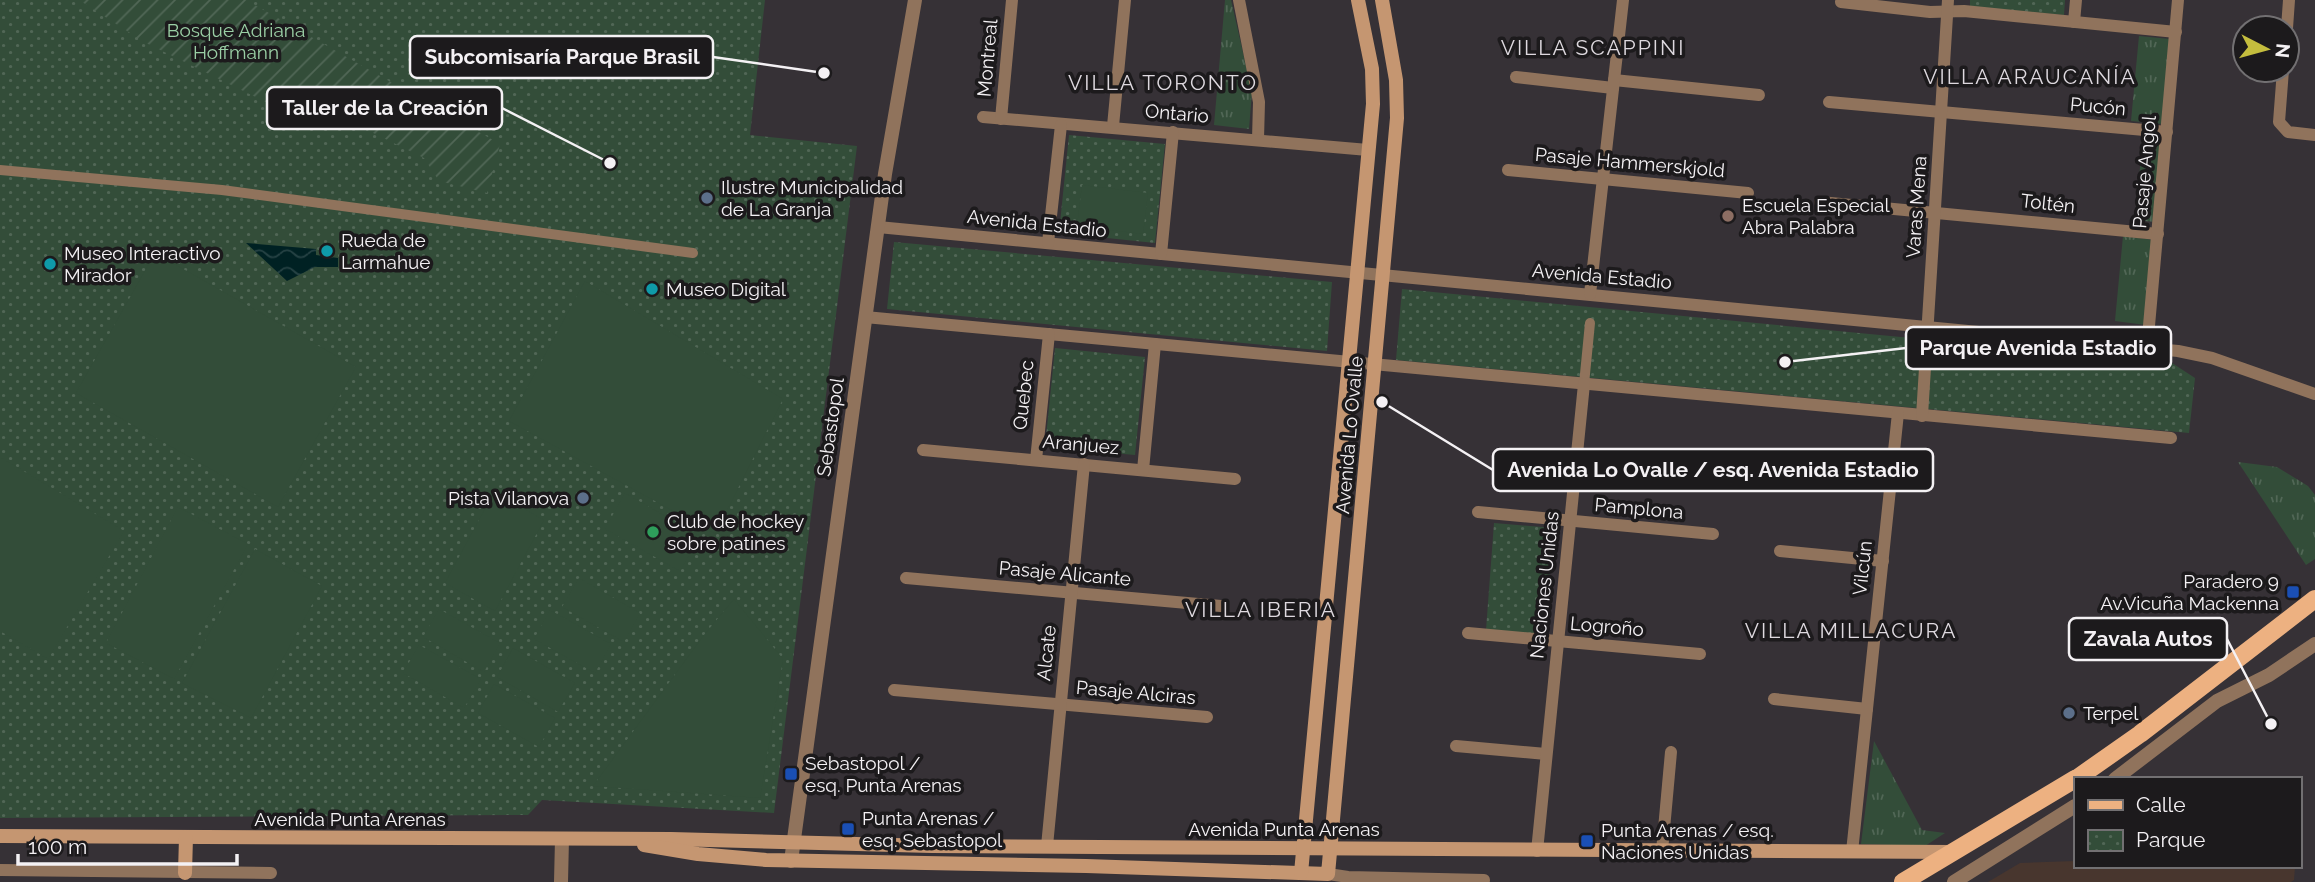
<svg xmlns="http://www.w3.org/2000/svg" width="2315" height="882" viewBox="0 0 2315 882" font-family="Raleway,sans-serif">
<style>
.commercial{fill:#48362e}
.grass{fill:url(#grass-tufts)}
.park{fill:url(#park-dots)}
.garden{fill:url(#garden-furrows)}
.pitch{fill:#334d39}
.water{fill:url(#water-waves)}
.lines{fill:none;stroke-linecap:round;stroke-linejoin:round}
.pedestrian{stroke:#90735c;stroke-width:10}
.minor{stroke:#90735c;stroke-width:12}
.tertiary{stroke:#90735c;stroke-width:14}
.secondary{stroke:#c59671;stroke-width:14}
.primary{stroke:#edb181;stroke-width:18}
.service-dot{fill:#5c6f8a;stroke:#1c1a1c;stroke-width:2.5}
.education-dot{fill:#8d6e63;stroke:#1c1a1c;stroke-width:2.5}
.culture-dot{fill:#0f9aa8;stroke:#1c1a1c;stroke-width:2.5}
.leisure-dot{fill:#2e9e5b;stroke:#1c1a1c;stroke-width:2.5}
.transit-dot{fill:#1a4fb4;stroke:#1c1a1c;stroke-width:2.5}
.labels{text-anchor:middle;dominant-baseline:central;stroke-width:7;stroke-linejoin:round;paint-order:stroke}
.park-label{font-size:19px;fill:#9acfa5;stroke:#1c1a1c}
.street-label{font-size:19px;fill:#f4f1f4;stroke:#1c1a1c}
.poi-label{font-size:19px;fill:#f4f1f4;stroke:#1c1a1c;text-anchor:start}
.neighbourhood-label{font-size:21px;letter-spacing:2px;fill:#ded9df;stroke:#1c1a1c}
.leader{fill:none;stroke:#f4f1f4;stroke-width:2.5}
.callout-dot{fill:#f4f1f4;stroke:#1c1a1c;stroke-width:2.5}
.callout{fill:#1c1a1c;stroke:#f4f1f4;stroke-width:2.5}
.callout-label{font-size:21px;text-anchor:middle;font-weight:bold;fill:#f4f1f4}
</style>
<defs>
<pattern id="grass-tufts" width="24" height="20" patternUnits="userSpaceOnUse" patternTransform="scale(1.75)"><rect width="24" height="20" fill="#334d39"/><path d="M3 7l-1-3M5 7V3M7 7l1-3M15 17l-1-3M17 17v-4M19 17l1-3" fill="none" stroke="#516756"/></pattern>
<pattern id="park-dots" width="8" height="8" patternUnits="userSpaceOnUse" patternTransform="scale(1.75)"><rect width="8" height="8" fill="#334d39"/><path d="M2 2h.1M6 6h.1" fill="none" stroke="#516756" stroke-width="1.8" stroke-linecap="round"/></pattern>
<pattern id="garden-furrows" width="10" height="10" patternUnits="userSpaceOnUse" patternTransform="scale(1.75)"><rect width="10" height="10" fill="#334d39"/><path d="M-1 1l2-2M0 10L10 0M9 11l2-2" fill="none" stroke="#516756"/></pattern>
<pattern id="water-waves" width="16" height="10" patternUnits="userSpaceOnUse" patternTransform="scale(1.75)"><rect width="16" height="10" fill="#002123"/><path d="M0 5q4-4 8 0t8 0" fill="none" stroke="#264244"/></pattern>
</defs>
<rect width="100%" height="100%" fill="#363136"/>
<path class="commercial" d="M2075 861V866L2295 867 2294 880 2291 882H1988L2020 863Z"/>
<g class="grass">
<path d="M1225 0H1231L1252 92 1249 129 1214 125Z"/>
<path d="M2139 36 2170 39 2162 124 2131 121Z"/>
<path d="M2143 136 2162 138 2155 222 2135 220Z"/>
<path d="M2123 236 2154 240 2146 325 2115 321Z"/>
<path d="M2238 462 2277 467 2308 486 2315 495V559L2306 565Z"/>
<path d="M1874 741 1922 830 1945 833 1925 846 1861 844Z"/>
</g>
<g class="park">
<path d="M0 0H765L750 135 857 146 774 813 542 800 528 815 0 818Z"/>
<path d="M1970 0H2065L2064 15 1970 7Z"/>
<path d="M1069 135 1165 144 1155 243 1059 233Z"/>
<path d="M894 242 1332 282 1327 351 887 309Z"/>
<path d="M1402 289 2172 363 2195 378 2189 433 1396 360Z"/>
<path d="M1055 348 1145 357 1135 455 1045 447Z"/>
<path d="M1494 523 1554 528 1544 636 1486 630Z"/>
</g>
<path class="garden" d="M79 0H246L500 144 487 193 439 181 424 158 357 125 276 107 144 42Z"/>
<g class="pitch">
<path d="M1082 185 1148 193 1143 234 1077 226Z"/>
<path d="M155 253 356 367 278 507 76 393Z"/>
<path d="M585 281 783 399 715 534 509 421Z"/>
<path d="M0 457 124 531 48 659 0 631Z"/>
<path d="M494 492 544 520 495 611 445 583Z"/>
<path d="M625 493 700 536 680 571 605 529Z"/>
<path d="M178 507 248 544 174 679 106 643Z"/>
<path d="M255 549 322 586 251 718 182 683Z"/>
<path d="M579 578 640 613 624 642 562 607Z"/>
<path d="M734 599 783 659 760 798 593 786 704 635Z"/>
<path d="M439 609 500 643 484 672 423 637Z"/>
<path d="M550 610 611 644 595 673 534 639Z"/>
<path d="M419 645 481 679 464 708 403 673Z"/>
<path d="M513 648 575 683 558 712 497 677Z"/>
<path d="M494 684 555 718 539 747 478 713Z"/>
</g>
<path class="water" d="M246 243 316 249V255L338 258V267H315L287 281Z"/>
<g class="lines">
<g class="pedestrian">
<path d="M0 170 222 190 693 253"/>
<path d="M1584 384 1590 323"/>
</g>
<g class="minor">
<path d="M1239 0 1259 102 1258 139"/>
<path d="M1841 2 1930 12 1964 11 2176 32"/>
<path d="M2074 22 2076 0"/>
<path d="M2287 28 2289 0"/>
<path d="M2283 70 2279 122 2288 132 2315 135"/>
<path d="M1516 77 1613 88"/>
<path d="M1614 80 1759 95"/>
<path d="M1829 102 2167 132"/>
<path d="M983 117 1368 150"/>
<path d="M1001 119 1012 0"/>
<path d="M1113 126 1125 0"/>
<path d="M1508 170 1748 193"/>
<path d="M1820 202 2158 234"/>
<path d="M878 227 2178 351 2212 358 2315 394"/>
<path d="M1048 243 1061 125"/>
<path d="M1161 254 1173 132"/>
<path d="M1590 294 1623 0"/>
<path d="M865 317 2171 438"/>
<path d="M2147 348 2178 0"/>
<path d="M1922 416 1948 0"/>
<path d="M923 450 1235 479"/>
<path d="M1036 460 1049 334"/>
<path d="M1143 470 1155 344"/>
<path d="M1478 512 1713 534"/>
<path d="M1780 551 1883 561"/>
<path d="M906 578 1221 606"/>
<path d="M1468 633 1700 654"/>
<path d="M894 690 1207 717"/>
<path d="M1774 699 1867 709"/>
<path d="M1456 746 1546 754"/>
<path d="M1047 846 1084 464"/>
<path d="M1537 851 1584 384"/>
<path d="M1662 851 1671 752"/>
<path d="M1852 852 1898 413"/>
<path d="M0 870 271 873"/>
<path d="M1328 874 1348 877 1484 880"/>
</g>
<g class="tertiary">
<path d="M2115 779 2217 701 2269 675 2315 644"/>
<path d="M791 861 885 174 915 0"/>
<path d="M561 882 562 839"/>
<path d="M1954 882 2075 806"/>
</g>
<g class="secondary">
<path d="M0 836 671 839 932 846 1953 852"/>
<path d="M644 845 698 854 766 860 1086 866 1328 874 1397 118 1396 80 1382 0"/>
<path d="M185 873 186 837"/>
<path d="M1301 873 1373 104 1372 69 1358 0"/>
</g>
<g class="primary">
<path d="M2076 779 2140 734 2315 599"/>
<path d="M1903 882 2075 779"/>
</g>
</g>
<g class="service-dot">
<circle cx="707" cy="198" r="7"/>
<circle cx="583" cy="498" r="7"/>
<circle cx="2069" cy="713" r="7"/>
</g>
<circle class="education-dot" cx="1728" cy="216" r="7"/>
<g class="culture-dot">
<circle cx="327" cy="251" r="7"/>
<circle cx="50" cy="264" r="7"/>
<circle cx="652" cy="289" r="7"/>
</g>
<circle class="leisure-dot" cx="653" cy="532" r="7"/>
<g class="transit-dot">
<rect x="2286" y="585" width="14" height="14" rx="3.5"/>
<rect x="784" y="767" width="14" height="14" rx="3.5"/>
<rect x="841" y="822" width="14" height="14" rx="3.5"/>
<rect x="1580" y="834" width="14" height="14" rx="3.5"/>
</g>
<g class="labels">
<g class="park-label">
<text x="236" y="30">Bosque Adriana<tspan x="236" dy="22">Hoffmann</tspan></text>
</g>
<g class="street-label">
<text transform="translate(987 58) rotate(-85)">Montreal</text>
<text transform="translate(2098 106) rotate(5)">Pucón</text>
<text transform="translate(1177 113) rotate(5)">Ontario</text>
<text transform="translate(1630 162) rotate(5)">Pasaje Hammerskjold</text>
<text transform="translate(2144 172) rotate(-85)">Pasaje Angol</text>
<text transform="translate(2048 203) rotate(6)">Toltén</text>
<text transform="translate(1916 207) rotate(-86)">Varas Mena</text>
<text transform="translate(1037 223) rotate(6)">Avenida Estadio</text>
<text transform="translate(1602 276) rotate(5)">Avenida Estadio</text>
<text transform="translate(1023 395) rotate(-84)">Quebec</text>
<text transform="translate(830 427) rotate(-82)">Sebastopol</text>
<text transform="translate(1349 435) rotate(-85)">Avenida Lo Ovalle</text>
<text transform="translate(1081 444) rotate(5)">Aranjuez</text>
<text transform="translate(1639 508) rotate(5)">Pamplona</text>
<text transform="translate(1862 568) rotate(-84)">Vilcún</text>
<text transform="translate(1065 573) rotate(5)">Pasaje Alicante</text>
<text transform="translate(1544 585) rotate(-84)">Naciones Unidas</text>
<text transform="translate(1607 626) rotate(5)">Logroño</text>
<text transform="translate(1046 653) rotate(-84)">Alcate</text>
<text transform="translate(1136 692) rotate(5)">Pasaje Alciras</text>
<text x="350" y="819">Avenida Punta Arenas</text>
<text x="1284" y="829">Avenida Punta Arenas</text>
</g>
<g class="poi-label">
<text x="721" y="187">Ilustre Municipalidad<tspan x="721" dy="22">de La Granja</tspan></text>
<text x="1742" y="205">Escuela Especial<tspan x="1742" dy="22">Abra Palabra</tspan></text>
<text x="341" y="240">Rueda de<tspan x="341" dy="22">Larmahue</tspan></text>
<text x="64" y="253">Museo Interactivo<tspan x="64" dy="22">Mirador</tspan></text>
<text x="666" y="289">Museo Digital</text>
<text x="569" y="498" text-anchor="end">Pista Vilanova</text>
<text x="667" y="521">Club de hockey<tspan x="667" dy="22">sobre patines</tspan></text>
<text x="2279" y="581" text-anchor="end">Paradero 9<tspan x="2279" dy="22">Av.Vicuña Mackenna</tspan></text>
<text x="2083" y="713">Terpel</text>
<text x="805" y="763">Sebastopol /<tspan x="805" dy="22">esq. Punta Arenas</tspan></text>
<text x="862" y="818">Punta Arenas /<tspan x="862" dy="22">esq. Sebastopol</tspan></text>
<text x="1601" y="830">Punta Arenas / esq.<tspan x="1601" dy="22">Naciones Unidas</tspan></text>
</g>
<g class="neighbourhood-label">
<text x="1593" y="47">VILLA SCAPPINI</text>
<text x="2030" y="76">VILLA ARAUCANÍA</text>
<text x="1163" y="82">VILLA TORONTO</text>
<text x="1261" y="609">VILLA IBERIA</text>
<text x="1851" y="630">VILLA MILLACURA</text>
</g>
</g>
<path class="leader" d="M824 73L713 57M610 163L502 108M1785 362L1906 348M1382 402L1493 470M2271 724L2227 639"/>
<g class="callout-dot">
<circle cx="824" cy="73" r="7"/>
<circle cx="610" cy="163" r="7"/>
<circle cx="1785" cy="362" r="7"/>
<circle cx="1382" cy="402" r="7"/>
<circle cx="2271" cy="724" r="7"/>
</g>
<g class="callout">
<rect x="410" y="36" width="303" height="42" rx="7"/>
<rect x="267" y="87" width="235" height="42" rx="7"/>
<rect x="1906" y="327" width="265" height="42" rx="7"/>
<rect x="1493" y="449" width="440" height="42" rx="7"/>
<rect x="2069" y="618" width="158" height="42" rx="7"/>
</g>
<g class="callout-label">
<text x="562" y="64">Subcomisaría Parque Brasil</text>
<text x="385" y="115">Taller de la Creación</text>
<text x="2038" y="355">Parque Avenida Estadio</text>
<text x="1713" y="477">Avenida Lo Ovalle / esq. Avenida Estadio</text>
<text x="2148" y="646">Zavala Autos</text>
</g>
<rect x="2074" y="777" width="228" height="91" fill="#1c1a1c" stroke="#727072" stroke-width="2"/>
<rect x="2088" y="800" width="35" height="10" fill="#edb181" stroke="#727072" stroke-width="2"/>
<text x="2136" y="812" font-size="21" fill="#f4f1f4">Calle</text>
<rect x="2088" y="830" width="35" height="21" fill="url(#park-dots)" stroke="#727072" stroke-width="2"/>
<text x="2136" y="847" font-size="21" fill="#f4f1f4">Parque</text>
<g transform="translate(2266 49) rotate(96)"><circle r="33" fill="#1c1a1c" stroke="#727072" stroke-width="2"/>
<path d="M0-5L12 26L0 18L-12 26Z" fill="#c4bd3e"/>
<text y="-10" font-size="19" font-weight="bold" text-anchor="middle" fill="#f4f1f4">N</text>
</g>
<path d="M18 854v10h219v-10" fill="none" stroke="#f4f1f4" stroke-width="3.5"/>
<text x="28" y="854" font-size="21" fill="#f4f1f4" stroke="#1c1a1c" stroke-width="5" paint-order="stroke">100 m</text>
</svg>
